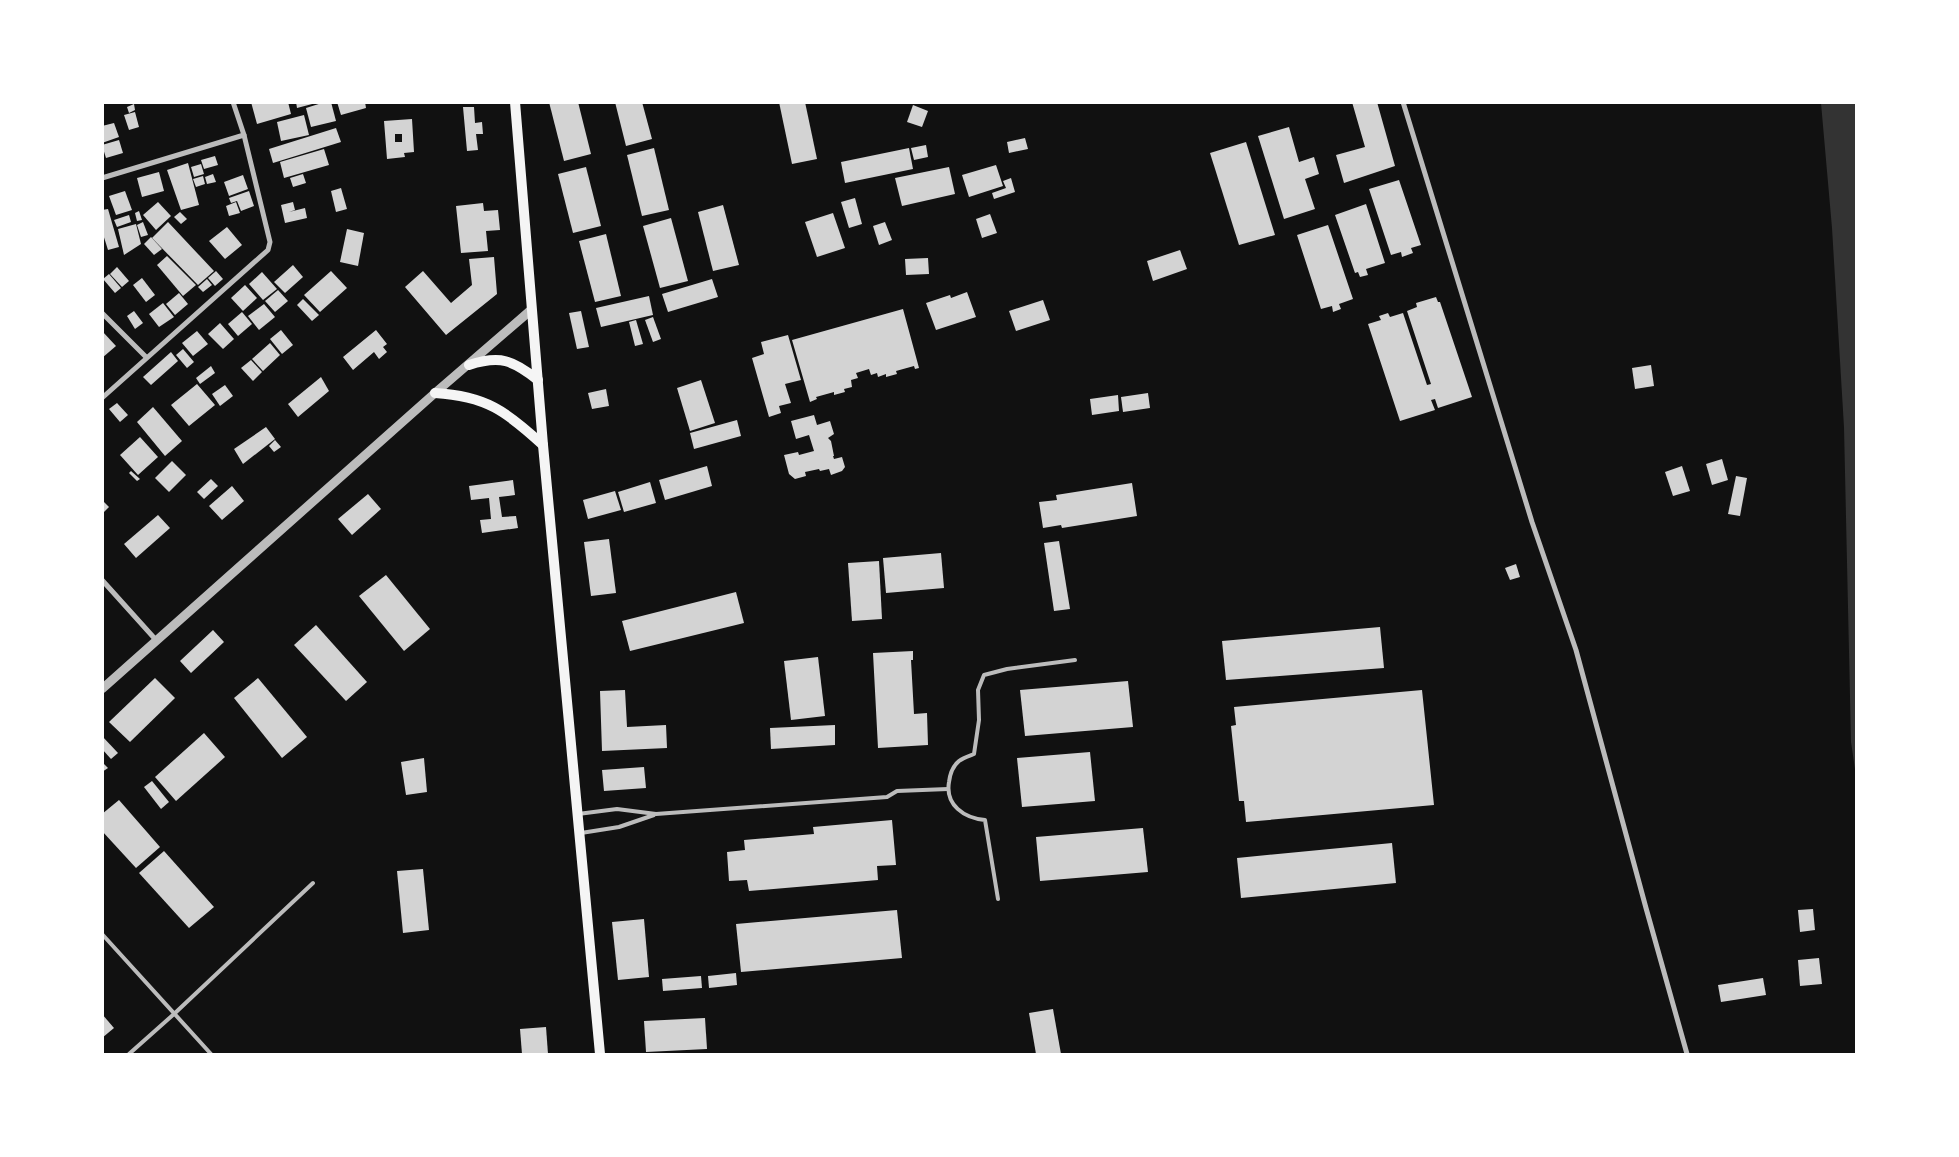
<svg xmlns="http://www.w3.org/2000/svg" width="1959" height="1157" viewBox="0 0 1959 1157" font-family="'Public Sans',sans-serif">
<style>
.water{fill:#333}
.building{fill:#d3d3d3;fill-rule:evenodd}
.lines{fill:none;stroke-linecap:round;stroke-linejoin:round}
.service{stroke:#bcbcbc;stroke-width:4}
.minor{stroke:#bcbcbc;stroke-width:5}
.tertiary{stroke:#bcbcbc;stroke-width:9}
.secondary{stroke:#f5f5f5;stroke-width:10}
</style>
<rect width="100%" height="100%" fill="#111"/>
<path class="water" d="M1821 103H1856V776L1851 742 1844 427 1832 228Z"/>
<g class="building">
<path d="M251 102H288L291 114 257 124Z"/>
<path d="M296 102H315L316 103 297 108Z"/>
<path d="M325 102H331L336 121 311 127 306 108Z"/>
<path d="M337 102H365L366 108 341 115Z"/>
<path d="M549 102H578L591 154 564 161Z"/>
<path d="M615 102H642L652 139 626 146Z"/>
<path d="M779 102H805L817 159 792 164Z"/>
<path d="M1352 102H1377L1395 166 1344 183 1336 155 1365 147Z"/>
<path d="M134 104 135 110 129 113 127 107Z"/>
<path d="M913 105 928 111 922 127 907 122Z"/>
<path d="M463 107H474L475 123 482 122 483 134H476L478 150 467 151Z"/>
<path d="M135 112 139 127 129 130 124 115Z"/>
<path d="M304 115 309 135 281 141 277 122Z"/>
<path d="M412 119 414 152 404 153 405 157 387 159 384 121ZM395 134H402V142H395Z"/>
<path d="M114 123 119 137 102 143V126Z"/>
<path d="M1289 127 1299 162 1314 157 1319 174 1305 179 1315 209 1284 219 1258 136Z"/>
<path d="M336 128 341 142 273 163 269 149Z"/>
<path d="M1025 138 1028 149 1009 153 1007 142Z"/>
<path d="M119 140 123 153 106 158 102 145Z"/>
<path d="M1246 142 1275 235 1239 245 1210 153Z"/>
<path d="M926 145 928 157 914 160 911 148Z"/>
<path d="M654 148 669 210 642 216 627 155Z"/>
<path d="M909 148 913 169 845 183 841 162Z"/>
<path d="M324 149 329 165 284 178 280 162Z"/>
<path d="M215 156 218 165 204 169 201 160Z"/>
<path d="M188 163 199 205 181 210 167 170Z"/>
<path d="M201 164 204 174 194 177 191 167Z"/>
<path d="M996 165 1003 186 969 197 962 175Z"/>
<path d="M586 167 601 226 573 233 558 174Z"/>
<path d="M949 167 955 194 902 206 895 178Z"/>
<path d="M159 172 164 191 142 197 137 178Z"/>
<path d="M213 174 216 182 207 184 205 177Z"/>
<path d="M303 174 306 183 293 187 290 178Z"/>
<path d="M243 175 248 189 229 196 224 182Z"/>
<path d="M203 176 205 184 196 187 193 179Z"/>
<path d="M1011 178 1015 192 994 199 992 193 1006 188 1003 181Z"/>
<path d="M1399 180 1421 245 1411 248 1413 253 1402 257 1401 252 1391 255 1369 189Z"/>
<path d="M341 188 347 209 336 212 331 191Z"/>
<path d="M125 191 132 210 116 215 109 196Z"/>
<path d="M249 191 254 206 241 211 237 201 231 203 229 198Z"/>
<path d="M855 198 862 224 849 228 841 202Z"/>
<path d="M158 202 171 216 156 230 143 215Z"/>
<path d="M236 202 240 213 229 216 226 206Z"/>
<path d="M293 202 295 210 289 212 305 208 307 218 285 223 281 205Z"/>
<path d="M483 203 484 211 498 210 500 230 486 231 488 251 461 253 456 206Z"/>
<path d="M1366 204 1385 263 1366 269 1368 275 1360 277 1358 272 1355 273 1335 215Z"/>
<path d="M723 205 739 265 713 271 698 212Z"/>
<path d="M108 209 119 247 108 250 102 231V210Z"/>
<path d="M139 211 142 220 137 221 135 213Z"/>
<path d="M180 212 187 219 181 224 174 217Z"/>
<path d="M833 213 845 248 817 257 805 222Z"/>
<path d="M990 214 997 233 982 238 976 219Z"/>
<path d="M129 215 131 222 117 227 114 220Z"/>
<path d="M671 218 688 281 660 288 643 226Z"/>
<path d="M143 222 148 235 141 237 137 225Z"/>
<path d="M168 222 214 271 198 285 152 238Z"/>
<path d="M885 222 892 240 879 245 873 226Z"/>
<path d="M136 224 141 244 124 255 118 229Z"/>
<path d="M1328 225 1353 299 1339 304 1341 309 1333 312 1332 306 1321 309 1297 235Z"/>
<path d="M227 227 242 245 225 259 209 241Z"/>
<path d="M347 229 364 233 358 266 340 262Z"/>
<path d="M606 234 621 296 595 302 579 241Z"/>
<path d="M151 237 162 249 154 255 144 244Z"/>
<path d="M1180 250 1187 269 1153 281 1147 261Z"/>
<path d="M167 256 196 285 183 296 157 265Z"/>
<path d="M494 257 497 294 446 335 405 287 423 271 451 303 472 285 469 259Z"/>
<path d="M928 258 929 274 906 275 905 259Z"/>
<path d="M293 265 303 277 285 293 274 282Z"/>
<path d="M117 267 129 281 122 287 110 274Z"/>
<path d="M216 271 223 279 215 286 208 278Z"/>
<path d="M331 271 347 288 320 312 304 295Z"/>
<path d="M262 272 277 289 263 300 249 284Z"/>
<path d="M109 274 121 288 115 293 103 279Z"/>
<path d="M142 278 155 295 146 302 133 285Z"/>
<path d="M207 279 212 285 203 292 198 287Z"/>
<path d="M712 279 718 297 668 312 662 294Z"/>
<path d="M245 285 257 298 243 311 231 298Z"/>
<path d="M278 290 288 301 275 312 265 301Z"/>
<path d="M967 292 976 317 936 330 926 303 950 295 951 298Z"/>
<path d="M179 293 188 304 175 315 166 304Z"/>
<path d="M649 296 653 315 601 327 596 308Z"/>
<path d="M1436 297 1438 302H1440L1472 397 1438 408 1435 399 1431 400 1435 410 1400 421 1368 324 1381 320 1379 316 1388 313 1390 317 1403 313 1427 385 1431 384 1407 311 1417 307 1416 303Z"/>
<path d="M303 299 319 315 312 321 297 305Z"/>
<path d="M1043 300 1050 320 1016 331 1009 311Z"/>
<path d="M163 303 174 317 159 327 149 314Z"/>
<path d="M264 304 275 317 259 330 248 316Z"/>
<path d="M903 309 919 368 915 369 914 366 896 371 897 374 886 377V374L878 377 877 373 871 375 869 369 856 373 858 378 851 380 852 387 844 389 845 392 834 395V392L816 397 817 399 810 402 792 340Z"/>
<path d="M134 311 143 323 135 329 127 316Z"/>
<path d="M581 311 589 347 577 349 569 313Z"/>
<path d="M242 312 252 324 238 336 228 324Z"/>
<path d="M653 317 661 339 653 342 645 320Z"/>
<path d="M636 320 643 344 635 346 629 322Z"/>
<path d="M220 323 234 339 223 349 208 334Z"/>
<path d="M281 330 293 345 282 354 270 339Z"/>
<path d="M376 330 387 344 383 347 387 352 379 359 374 352 353 370 343 357Z"/>
<path d="M102 331 116 346 102 358Z"/>
<path d="M197 331 208 344 193 356 182 343Z"/>
<path d="M788 335 801 380 785 384 791 403 779 406 781 413 769 417 752 358 764 354 761 342Z"/>
<path d="M270 343 280 355 263 371 252 359Z"/>
<path d="M183 349 194 362 187 368 176 355Z"/>
<path d="M171 352 178 361 151 385 143 377Z"/>
<path d="M251 360 262 372 253 381 241 368Z"/>
<path d="M1651 365 1654 386 1635 389 1632 368Z"/>
<path d="M211 366 215 373 200 384 196 378Z"/>
<path d="M321 377 329 391 298 417 288 404Z"/>
<path d="M701 380 715 423 690 431 677 388Z"/>
<path d="M197 384 215 405 189 426 171 405Z"/>
<path d="M225 385 233 396 220 406 212 394Z"/>
<path d="M606 389 609 406 592 409 588 393Z"/>
<path d="M1148 393 1150 408 1123 412 1121 397Z"/>
<path d="M1118 395 1119 411 1092 415 1090 399Z"/>
<path d="M117 403 128 415 120 422 109 409Z"/>
<path d="M153 407 182 441 165 456 137 422Z"/>
<path d="M814 415 817 425 830 421 834 434 828 438 831 441 834 456H833L834 459 842 457 845 467 842 471 831 475 829 469 820 471 819 469 805 472 806 476 795 479 789 474 784 455 798 452 799 455 814 451 809 435 796 439 791 421Z"/>
<path d="M737 420 741 436 694 449 690 433Z"/>
<path d="M266 427 275 439 243 464 234 449Z"/>
<path d="M140 437 158 457 138 475 120 455Z"/>
<path d="M275 440 281 447 274 452 269 446Z"/>
<path d="M1722 459 1728 480 1712 485 1706 464Z"/>
<path d="M172 461 186 475 169 492 155 478Z"/>
<path d="M707 466 712 486 665 500 659 480Z"/>
<path d="M1682 466 1690 491 1673 496 1665 472Z"/>
<path d="M131 471 140 479 137 481 129 473Z"/>
<path d="M1736 476 1747 478 1740 516 1728 514Z"/>
<path d="M211 479 218 486 204 499 197 492Z"/>
<path d="M513 480 515 495 499 497 502 517 516 516 518 528 482 533 480 520 491 519 489 498 471 500 469 486Z"/>
<path d="M650 482 656 503 624 512 618 492Z"/>
<path d="M1132 483 1137 516 1062 528 1061 525 1043 528 1039 502 1057 500 1056 495Z"/>
<path d="M232 486 244 501 222 520 209 506Z"/>
<path d="M615 491 621 510 588 519 583 500Z"/>
<path d="M368 494 381 509 352 535 338 519Z"/>
<path d="M102 500 109 507 102 514Z"/>
<path d="M158 515 170 528 136 558 124 544Z"/>
<path d="M609 539 616 593 591 596 584 542Z"/>
<path d="M1059 541 1070 609 1054 611 1044 543Z"/>
<path d="M941 553 944 588 886 593 883 558Z"/>
<path d="M879 561 882 619 852 621 848 563Z"/>
<path d="M1516 564 1520 577 1510 580 1505 568Z"/>
<path d="M386 575 430 629 404 651 359 596Z"/>
<path d="M736 592 744 623 630 651 622 621Z"/>
<path d="M316 625 367 682 346 701 294 645Z"/>
<path d="M1380 627 1384 668 1226 680 1222 641Z"/>
<path d="M213 630 224 642 191 673 180 661Z"/>
<path d="M913 651V660H911L914 714 927 713 928 745 878 748 873 653Z"/>
<path d="M818 657 825 716 791 720 784 661Z"/>
<path d="M155 678 175 698 130 742 109 722Z"/>
<path d="M258 678 307 737 282 758 234 698Z"/>
<path d="M1128 681 1133 727 1025 736 1020 690Z"/>
<path d="M625 690 627 727 666 725 667 748 602 751 600 691Z"/>
<path d="M1422 690 1434 805 1246 822 1244 801H1239L1231 726 1236 725 1234 707Z"/>
<path d="M835 725V745L771 749 770 728Z"/>
<path d="M204 733 225 757 176 801 155 777Z"/>
<path d="M102 736 118 753 111 759 102 749Z"/>
<path d="M1090 752 1095 801 1022 807 1017 758Z"/>
<path d="M424 758 427 792 406 795 401 762Z"/>
<path d="M102 762 108 768 102 772Z"/>
<path d="M644 767 646 788 604 791 602 770Z"/>
<path d="M152 781 169 802 161 809 144 787Z"/>
<path d="M119 800 160 847 136 868 102 831V814Z"/>
<path d="M892 820 896 865 877 866 878 880 749 891 747 880 729 881 727 852 745 850 744 840 814 834 813 827Z"/>
<path d="M1143 828 1148 872 1040 881 1036 837Z"/>
<path d="M1392 843 1396 883 1241 898 1237 858Z"/>
<path d="M164 851 214 907 189 928 139 873Z"/>
<path d="M423 869 429 930 403 933 397 871Z"/>
<path d="M1813 909 1815 930 1800 932 1798 910Z"/>
<path d="M897 910 902 958 741 972 736 924Z"/>
<path d="M644 919 649 977 618 980 612 922Z"/>
<path d="M1819 958 1822 984 1800 986 1798 960Z"/>
<path d="M736 973 737 985 709 988 708 976Z"/>
<path d="M701 976 702 988 663 991 662 979Z"/>
<path d="M1763 978 1766 995 1721 1002 1718 985Z"/>
<path d="M1053 1009 1061 1054H1036L1029 1013Z"/>
<path d="M102 1014 114 1028 102 1038Z"/>
<path d="M705 1018 707 1049 646 1052 644 1021Z"/>
<path d="M546 1027 548 1054H522L520 1029Z"/>
</g>
<g class="lines">
<g class="service">
<path d="M578 814 617 809 656 814 887 797 897 791 948 789"/>
<path d="M581 833 619 827 654 815"/>
<path d="M998 899 985 820C964 818 945 805 949 782 950 774 953 766 959 761 963 758 969 756 974 754L979 720 978 690 984 675 1007 669 1075 660"/>
<path d="M102 934 211 1054"/>
<path d="M129 1054 174 1014 313 883"/>
</g>
<g class="minor">
<path d="M1403 102 1532 522 1576 650 1646 908 1687 1054"/>
<path d="M102 178 244 135"/>
<path d="M102 313 146 357"/>
<path d="M102 398 268 250 270 242 244 135 233 102"/>
<path d="M102 580 156 640"/>
</g>
<path class="tertiary" d="M102 689 435 393 531 310"/>
<g class="secondary">
<path d="M515 102 543 445 600 1054"/>
<path d="M469 365C500 355 513 360 538 380"/>
<path d="M435 393C486 396 506 411 543 445"/>
</g>
</g>
<rect width="1959" height="1157" fill="none" stroke="#ffffff" stroke-width="208"/>
</svg>
